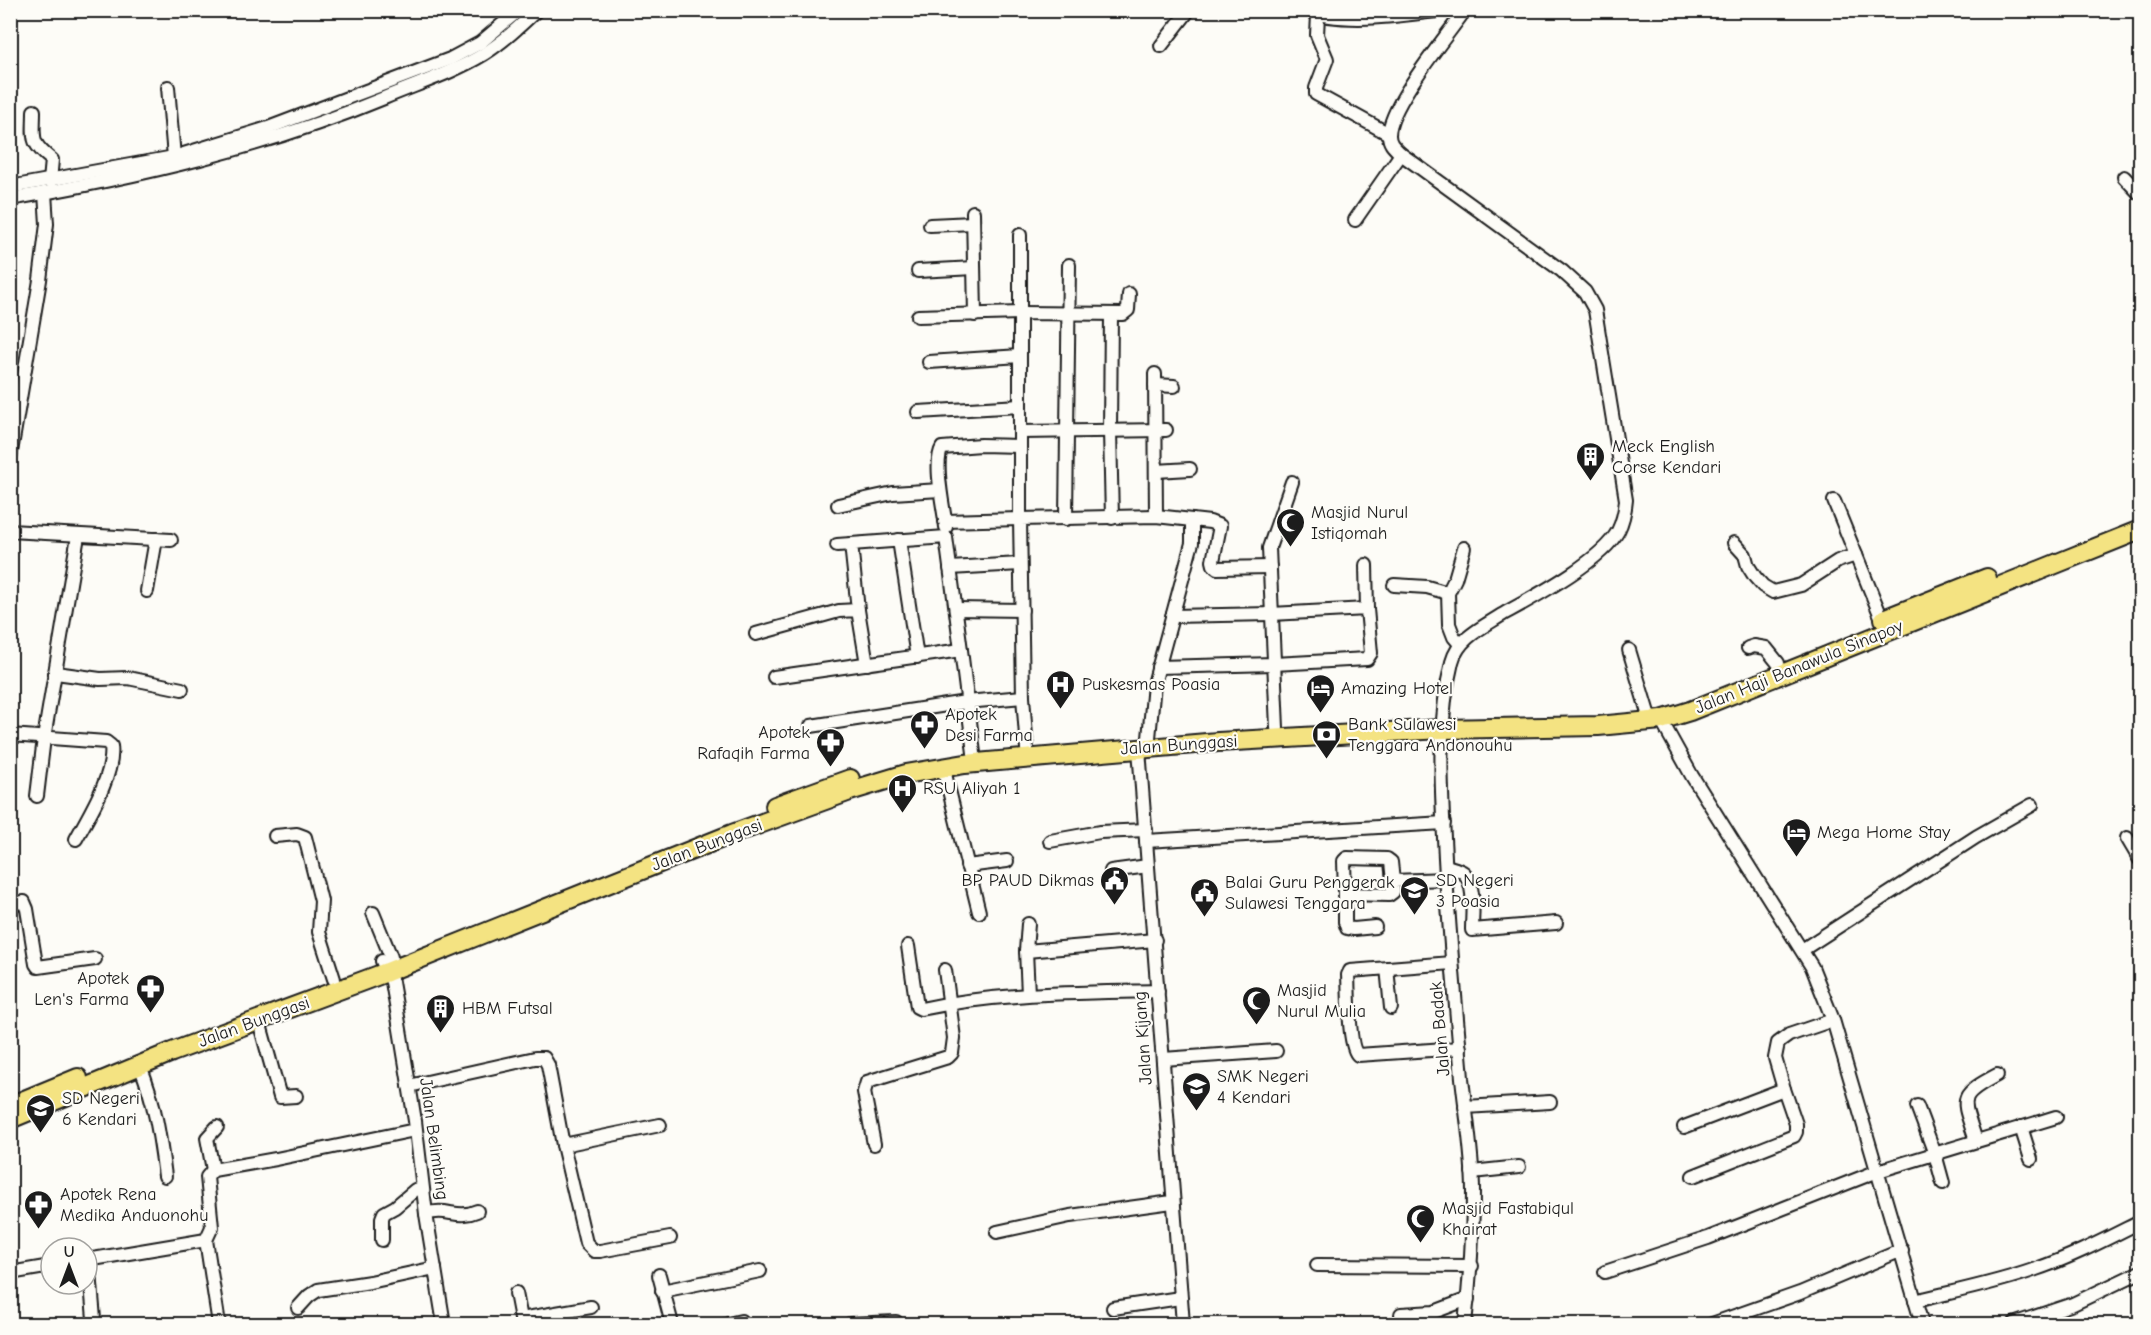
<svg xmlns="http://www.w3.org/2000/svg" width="2151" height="1335" viewBox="0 0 2151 1335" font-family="'Comic Neue',sans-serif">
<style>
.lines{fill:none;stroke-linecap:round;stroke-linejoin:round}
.minor-casing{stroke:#1c1c1c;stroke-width:16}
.highway-casing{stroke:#1c1c1c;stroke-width:22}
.minor{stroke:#fdfcf7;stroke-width:12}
.highway{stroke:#f4e382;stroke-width:18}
.labels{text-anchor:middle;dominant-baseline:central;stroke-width:4.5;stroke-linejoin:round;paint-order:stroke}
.poi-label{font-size:18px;fill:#1c1c1c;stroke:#fdfcf7;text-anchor:start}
.street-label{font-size:18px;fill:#1c1c1c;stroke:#fdfcf7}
</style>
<rect width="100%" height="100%" fill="#fdfcf7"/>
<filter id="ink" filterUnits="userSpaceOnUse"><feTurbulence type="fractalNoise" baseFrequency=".0167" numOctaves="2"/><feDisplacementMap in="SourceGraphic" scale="12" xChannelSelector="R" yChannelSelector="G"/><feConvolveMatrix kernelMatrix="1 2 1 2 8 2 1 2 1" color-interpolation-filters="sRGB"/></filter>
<g filter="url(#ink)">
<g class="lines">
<defs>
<g id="minor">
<path d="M1306 10C1343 25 1405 15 1444 10"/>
<path d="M1318 15 1317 35 1327 59 1316 88V94L1389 134"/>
<path d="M1161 46 1189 10"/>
<path d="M168 87 174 157"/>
<path d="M34 111C34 138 29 142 52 160L50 181"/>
<path d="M2124 177 2140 194"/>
<path d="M10 187 174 157 268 128 450 59 480 43 519 10"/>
<path d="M10 199C138 177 264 148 384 98 417 84 453 73 484 54 503 42 520 26 537 10"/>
<path d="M973 212 975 315"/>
<path d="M1355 220 1401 154"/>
<path d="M930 225 973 223"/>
<path d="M918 271 974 268"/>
<path d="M1111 314 1110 431 1112 518"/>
<path d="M918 316 1020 313 1123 314 1128 310 1129 294"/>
<path d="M929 362 1020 356"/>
<path d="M1155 374 1156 516"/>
<path d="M1155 385 1174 386"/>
<path d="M918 412 1020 406"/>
<path d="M1020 432 1166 430"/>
<path d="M10 458 40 280 47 224 45 193"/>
<path d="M1156 471 1190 469"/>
<path d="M1834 501 1882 619"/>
<path d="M838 505 893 493 940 490"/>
<path d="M1066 519 1069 265"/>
<path d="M1192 520 1210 522 1220 526 1213 561 1214 565 1217 568 1270 567"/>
<path d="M945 521 1020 519V235"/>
<path d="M946 527C944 509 933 463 942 448L981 445 1020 446"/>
<path d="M10 531 171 540"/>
<path d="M899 540 917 657"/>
<path d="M1734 543 1745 555 1748 566 1755 577 1763 586 1773 592 1801 585 1838 561 1856 555"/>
<path d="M837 545 851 544"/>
<path d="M1366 565 1367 609"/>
<path d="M950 568 1020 564"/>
<path d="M1394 585 1427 587 1448 593"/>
<path d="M147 591 156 539"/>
<path d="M956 609 1022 610"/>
<path d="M858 610 851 544 946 537 961 650"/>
<path d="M756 634 839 611 858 610 867 664"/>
<path d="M1460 644 1454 637 1449 624 1448 593 1455 579 1464 548"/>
<path d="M1748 648 1754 646 1766 648 1778 663"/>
<path d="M1629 650 1648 713"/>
<path d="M1158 667 1274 664 1367 659 1371 653 1367 609 1271 614 1172 616"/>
<path d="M56 673 100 679 128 678 182 689"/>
<path d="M774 677 961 650 974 753"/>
<path d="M1661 720 1692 776 1812 967 1833 1020 1922 1324"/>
<path d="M811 726 966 702 1023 697"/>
<path d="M1277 728 1269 548 1292 482"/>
<path d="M10 735 106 742 111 746C115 774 89 815 76 839"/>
<path d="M1027 749 1023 697 1020 519 1156 516 1192 520V543L1154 684 1149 738"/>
<path d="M1139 749 1183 1324"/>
<path d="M943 766 979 912"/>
<path d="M37 796 44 738 78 536"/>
<path d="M275 836 297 834 305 837 321 901 319 932 334 979"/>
<path d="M2127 838 2140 860"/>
<path d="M1050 841 1100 832 1146 830"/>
<path d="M1146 841 1444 823"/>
<path d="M967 866 1007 861"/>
<path d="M1446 866C1452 868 1459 869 1464 873 1476 885 1472 914 1472 930L1556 923"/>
<path d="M1111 871 1148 866"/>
<path d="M1345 894 1344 861 1347 858 1387 859 1391 862 1393 881"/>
<path d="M10 903 24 902 27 909 36 964 38 967 95 959"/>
<path d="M373 913 391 957"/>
<path d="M1028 924 1026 951 1155 940"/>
<path d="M1375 927 1354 929 1347 928 1345 922V894L1389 895 1393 892V881L1446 879"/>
<path d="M908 946 917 1007 921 1009C999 992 1079 993 1158 991"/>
<path d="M1802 950 1976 837 2032 805"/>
<path d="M1026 951 1028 994"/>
<path d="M382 961 392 982 397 1011 415 1121 426 1214 444 1324"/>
<path d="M1452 963 1350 971 1348 975C1349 991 1348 1047 1358 1055L1460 1048"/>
<path d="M1387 968 1391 1008"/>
<path d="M259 1021 280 1097 296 1096"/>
<path d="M1163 1059 1276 1051"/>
<path d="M140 1066C155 1101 160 1138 165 1176"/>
<path d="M409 1086 535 1058H544L548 1065 563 1145 586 1243 594 1251H600L670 1238"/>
<path d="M1917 1106 1935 1154 1943 1183"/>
<path d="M1465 1107 1550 1102"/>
<path d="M1684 1127 1784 1089 1775 1058 1778 1043 1789 1035 1833 1020"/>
<path d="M2021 1127 2031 1159"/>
<path d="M1976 1141C1963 1099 1955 1097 1997 1075"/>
<path d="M874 1144 864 1092 867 1082 948 1057 952 1053 954 1038 945 970"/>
<path d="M563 1145 660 1125"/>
<path d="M213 1170 207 1138 217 1127"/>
<path d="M1472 1172 1519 1167"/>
<path d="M1693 1176 1794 1136 1796 1132V1124L1784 1089"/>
<path d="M426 1214C448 1207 456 1220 477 1211"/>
<path d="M997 1232 1070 1216 1172 1202"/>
<path d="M206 1240 219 1324"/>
<path d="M382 1240V1218L384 1213 395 1207 415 1190 422 1188"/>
<path d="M87 1260 206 1240 212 1227 207 1177 213 1170 276 1159 415 1130"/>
<path d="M89 1260 94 1319"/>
<path d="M1317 1265 1472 1266"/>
<path d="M1605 1272 1708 1238 1878 1171 2056 1117"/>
<path d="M10 1273 51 1266"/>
<path d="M659 1275 672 1324"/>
<path d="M662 1291 760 1271"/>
<path d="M516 1293 522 1324"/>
<path d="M1915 1301C1956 1291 1997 1283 2036 1269 2072 1257 2106 1239 2140 1222"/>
<path d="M298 1308 309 1296 318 1290 370 1282 435 1268"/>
<path d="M1113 1308 1180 1298"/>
<path d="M1401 1314 1434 1312 1468 1299"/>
<path d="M521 1319 591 1307"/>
<path d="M728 1324 741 1321"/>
<path d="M850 1324 896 1322"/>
<path d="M1465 1324C1470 1280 1473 1237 1473 1192 1473 1154 1466 1116 1462 1078 1456 1005 1449 932 1445 858 1442 793 1436 726 1452 662 1458 639 1481 628 1500 616 1532 598 1601 562 1618 531 1623 521 1625 511 1626 500L1595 310 1585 292 1562 271 1401 154C1395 148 1389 144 1389 135 1389 105 1447 36 1465 10"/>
<path d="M1712 1324 1800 1293 1902 1250"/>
<path d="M2013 1324 2073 1304 2140 1272"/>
</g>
<g id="highway">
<path d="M1884 619 1987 578"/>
<path d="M775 806 850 779"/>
<path d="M10 1106 78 1078"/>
<path d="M10 1119 172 1052 387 972 732 834 850 791 906 774 965 764 1218 742 1441 729 1598 726 1661 720 1690 711 2140 530"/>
</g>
</defs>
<use href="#minor" class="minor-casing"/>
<use href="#highway" class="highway-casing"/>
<use href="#minor" class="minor"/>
<use href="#highway" class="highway"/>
</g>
</g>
<defs>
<symbol id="building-pin" viewBox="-11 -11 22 30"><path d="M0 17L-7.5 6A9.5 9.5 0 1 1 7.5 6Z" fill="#1c1c1c" stroke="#fdfcf7"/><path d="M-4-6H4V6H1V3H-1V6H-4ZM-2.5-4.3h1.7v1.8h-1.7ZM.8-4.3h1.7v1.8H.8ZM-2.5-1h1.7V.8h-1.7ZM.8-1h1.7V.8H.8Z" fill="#fff"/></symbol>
<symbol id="mosque-pin" viewBox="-11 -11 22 30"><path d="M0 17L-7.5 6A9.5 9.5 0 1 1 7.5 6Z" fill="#1c1c1c" stroke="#fdfcf7"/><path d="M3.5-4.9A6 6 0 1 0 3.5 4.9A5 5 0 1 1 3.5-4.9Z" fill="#fff"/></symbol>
<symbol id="hospital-pin" viewBox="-11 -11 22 30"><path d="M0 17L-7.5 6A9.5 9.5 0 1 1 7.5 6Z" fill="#1c1c1c" stroke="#fdfcf7"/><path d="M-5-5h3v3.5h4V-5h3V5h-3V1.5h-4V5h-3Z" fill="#fff"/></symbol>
<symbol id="hotel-pin" viewBox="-11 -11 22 30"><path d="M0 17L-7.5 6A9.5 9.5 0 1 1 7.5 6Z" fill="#1c1c1c" stroke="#fdfcf7"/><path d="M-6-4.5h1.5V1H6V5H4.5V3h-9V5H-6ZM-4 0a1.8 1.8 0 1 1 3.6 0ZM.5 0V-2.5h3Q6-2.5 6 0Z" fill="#fff"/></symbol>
<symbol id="pharmacy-pin" viewBox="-11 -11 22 30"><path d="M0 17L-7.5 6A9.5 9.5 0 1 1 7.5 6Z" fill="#1c1c1c" stroke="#fdfcf7"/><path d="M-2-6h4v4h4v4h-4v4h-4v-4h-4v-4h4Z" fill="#fff"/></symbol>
<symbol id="bank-pin" viewBox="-11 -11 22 30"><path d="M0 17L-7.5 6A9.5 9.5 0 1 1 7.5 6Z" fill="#1c1c1c" stroke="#fdfcf7"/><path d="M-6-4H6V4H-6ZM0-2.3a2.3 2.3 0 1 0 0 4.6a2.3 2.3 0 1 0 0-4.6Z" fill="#fff"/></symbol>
<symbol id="civic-pin" viewBox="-11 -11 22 30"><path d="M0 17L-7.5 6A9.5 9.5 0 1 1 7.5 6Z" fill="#1c1c1c" stroke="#fdfcf7"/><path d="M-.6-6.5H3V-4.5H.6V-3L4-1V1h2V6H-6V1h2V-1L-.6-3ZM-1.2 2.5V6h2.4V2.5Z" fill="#fff"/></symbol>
<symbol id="school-pin" viewBox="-11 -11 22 30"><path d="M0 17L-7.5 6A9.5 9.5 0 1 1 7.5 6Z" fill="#1c1c1c" stroke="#fdfcf7"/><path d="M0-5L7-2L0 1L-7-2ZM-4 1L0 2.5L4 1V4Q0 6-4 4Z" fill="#fff"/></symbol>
</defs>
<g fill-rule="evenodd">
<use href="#building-pin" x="1574" y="440" width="33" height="45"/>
<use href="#mosque-pin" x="1274" y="506" width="33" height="45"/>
<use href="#hospital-pin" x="1044" y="668" width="33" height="45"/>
<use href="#hotel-pin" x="1304" y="672" width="33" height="45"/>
<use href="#pharmacy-pin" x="908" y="708" width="33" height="45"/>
<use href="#bank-pin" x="1310" y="718" width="33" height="45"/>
<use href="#pharmacy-pin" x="814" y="726" width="33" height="45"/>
<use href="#hospital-pin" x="886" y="772" width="33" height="45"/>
<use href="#hotel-pin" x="1780" y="816" width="33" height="45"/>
<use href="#civic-pin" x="1098" y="864" width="33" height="45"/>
<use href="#school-pin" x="1398" y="874" width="33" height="45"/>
<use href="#civic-pin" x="1188" y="876" width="33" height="45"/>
<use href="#pharmacy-pin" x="134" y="972" width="33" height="45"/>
<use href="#mosque-pin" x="1240" y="984" width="33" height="45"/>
<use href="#building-pin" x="424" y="992" width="33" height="45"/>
<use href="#school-pin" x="1180" y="1070" width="33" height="45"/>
<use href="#school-pin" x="24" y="1092" width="33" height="45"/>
<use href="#pharmacy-pin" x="22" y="1188" width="33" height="45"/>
<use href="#mosque-pin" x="1404" y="1202" width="33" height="45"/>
</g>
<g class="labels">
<g class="poi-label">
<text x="1612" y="446">Meck English<tspan x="1612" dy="21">Corse Kendari</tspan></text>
<text x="1311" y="512">Masjid Nurul<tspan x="1311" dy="21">Istiqomah</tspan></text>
<text x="1082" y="684">Puskesmas Poasia</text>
<text x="1341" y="688">Amazing Hotel</text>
<text x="945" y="714">Apotek<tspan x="945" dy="21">Desi Farma</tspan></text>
<text x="1348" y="724">Bank Sulawesi<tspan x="1348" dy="21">Tenggara Andonouhu</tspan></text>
<text x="810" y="732" text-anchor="end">Apotek<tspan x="810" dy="21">Rafaqih Farma</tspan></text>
<text x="923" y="788">RSU Aliyah 1</text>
<text x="1817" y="832">Mega Home Stay</text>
<text x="1094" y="880" text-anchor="end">BP PAUD Dikmas</text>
<text x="1436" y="880">SD Negeri<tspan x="1436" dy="21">3 Poasia</tspan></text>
<text x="1225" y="882">Balai Guru Penggerak<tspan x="1225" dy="21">Sulawesi Tenggara</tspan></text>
<text x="129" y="978" text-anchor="end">Apotek<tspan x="129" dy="21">Len's Farma</tspan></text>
<text x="1277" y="990">Masjid<tspan x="1277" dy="21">Nurul Mulia</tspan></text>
<text x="462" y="1008">HBM Futsal</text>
<text x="1217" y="1076">SMK Negeri<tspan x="1217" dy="21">4 Kendari</tspan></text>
<text x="62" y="1098">SD Negeri<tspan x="62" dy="21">6 Kendari</tspan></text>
<text x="60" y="1194">Apotek Rena<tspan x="60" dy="21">Medika Anduonohu</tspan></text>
<text x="1442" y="1208">Masjid Fastabiqul<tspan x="1442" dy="21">Khairat</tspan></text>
</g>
<g class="street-label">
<text transform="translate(1799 667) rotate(-22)">Jalan Haji Banawula Sinapoy</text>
<text transform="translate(1179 745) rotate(-4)">Jalan Bunggasi</text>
<text transform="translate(707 845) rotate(-21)">Jalan Bunggasi</text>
<text transform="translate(254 1022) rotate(-20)">Jalan Bunggasi</text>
<text transform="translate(1440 1029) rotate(-95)">Jalan Badak</text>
<text transform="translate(1143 1038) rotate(-94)">Jalan Kijang</text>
<text transform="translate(434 1139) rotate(82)">Jalan Belimbing</text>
</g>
</g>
<rect width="2151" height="1335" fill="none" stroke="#fdfcf7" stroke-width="36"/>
<rect x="18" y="18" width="2115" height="1299" fill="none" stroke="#1c1c1c" stroke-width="2" filter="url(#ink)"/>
<g transform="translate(69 1266)"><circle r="28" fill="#fdfcf7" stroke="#a3a29f" stroke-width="1.5"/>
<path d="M0-4.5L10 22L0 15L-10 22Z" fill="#1c1c1c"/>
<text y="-9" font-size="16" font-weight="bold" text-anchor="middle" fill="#1c1c1c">U</text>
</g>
</svg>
